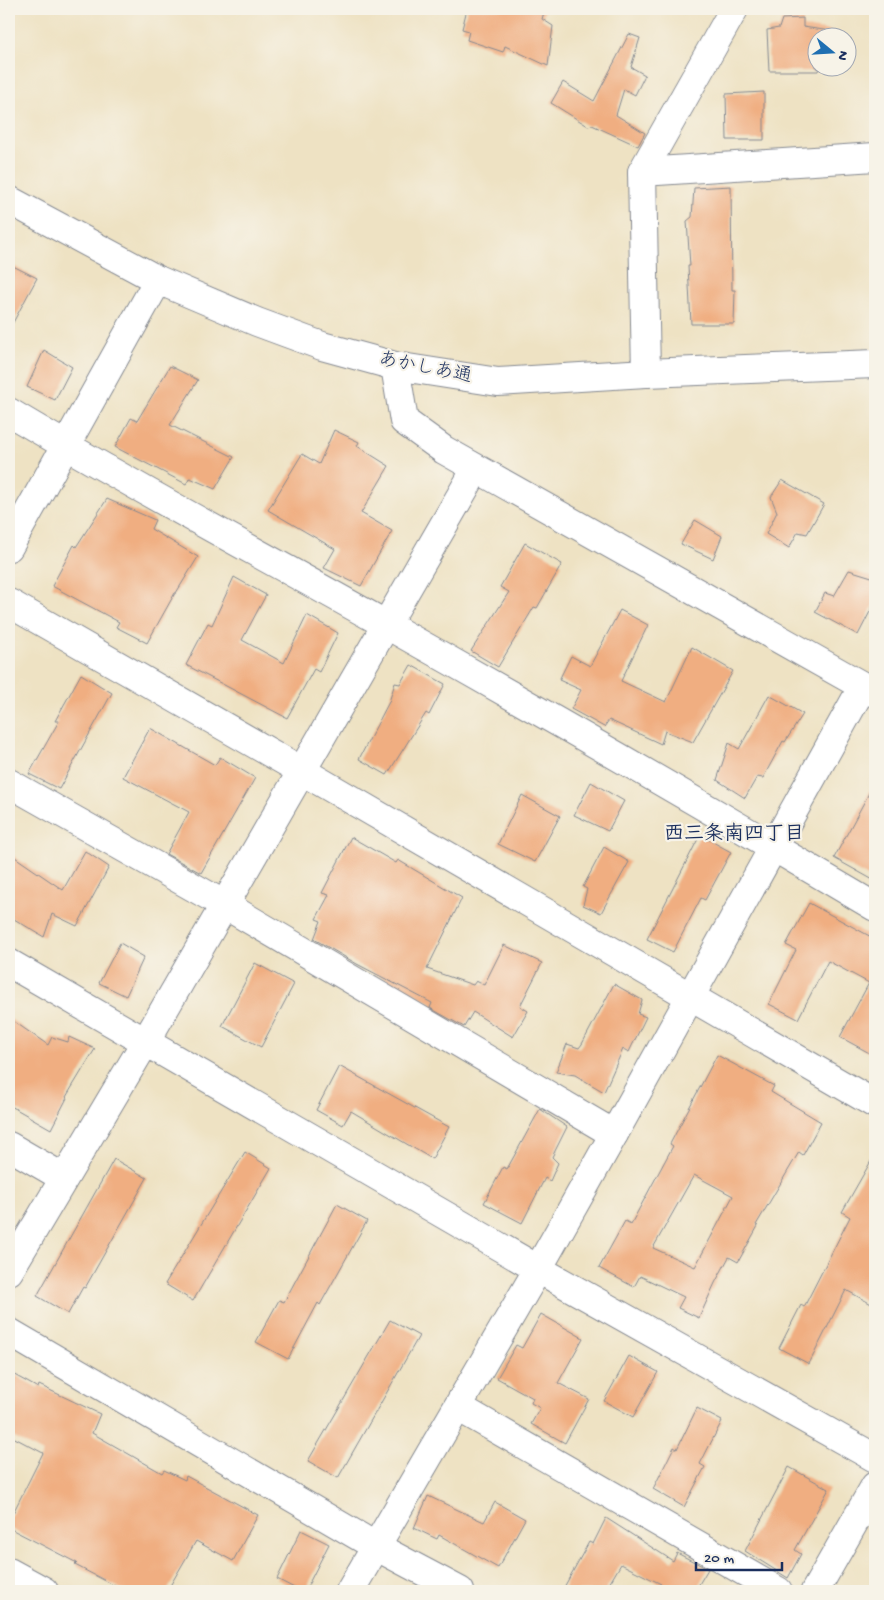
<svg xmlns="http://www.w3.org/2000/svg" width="884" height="1600" viewBox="0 0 884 1600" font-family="'Gochi Hand','Klee One',sans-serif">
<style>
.building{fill:#f0ae81;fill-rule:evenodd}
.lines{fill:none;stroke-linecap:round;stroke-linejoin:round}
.minor-casing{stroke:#848890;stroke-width:30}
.minor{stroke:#fff;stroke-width:28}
.labels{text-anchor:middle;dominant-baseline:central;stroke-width:4.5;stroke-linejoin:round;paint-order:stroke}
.street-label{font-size:19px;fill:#1b2f5e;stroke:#f7f3e8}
.neighbourhood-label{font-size:20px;font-weight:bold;fill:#1b2f5e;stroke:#f7f3e8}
</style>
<rect width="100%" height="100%" fill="#f7f3e8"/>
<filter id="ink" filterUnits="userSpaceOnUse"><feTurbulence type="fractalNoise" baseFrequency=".02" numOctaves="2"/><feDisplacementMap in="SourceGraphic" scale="10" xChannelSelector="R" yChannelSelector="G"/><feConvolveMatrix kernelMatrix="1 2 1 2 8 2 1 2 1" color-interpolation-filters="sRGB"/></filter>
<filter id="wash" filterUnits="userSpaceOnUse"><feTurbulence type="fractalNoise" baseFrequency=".0096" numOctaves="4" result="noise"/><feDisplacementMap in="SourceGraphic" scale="20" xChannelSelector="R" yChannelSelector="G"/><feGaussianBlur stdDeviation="1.12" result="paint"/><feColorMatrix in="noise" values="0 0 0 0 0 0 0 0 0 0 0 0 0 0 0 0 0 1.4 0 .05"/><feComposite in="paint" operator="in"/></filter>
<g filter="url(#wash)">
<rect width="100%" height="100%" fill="#eee2c3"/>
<g id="blocks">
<g class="building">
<path d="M467 9H545L542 19 553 26 548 66 505 46 503 52 467 40 469 31 462 29Z"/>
<path d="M803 18V27L831 31 829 38H816V68H819L818 71H769L767 30 779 28 782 19Z"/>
<path d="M629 34 640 38 631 67 645 75 635 95 624 89 616 115 645 133 638 146 592 125 588 126 551 103 563 82 594 101Z"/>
<path d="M764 92V140H727L726 94Z"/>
<path d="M731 186 732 290H735L734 324H691L688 266H690L687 221 692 217 694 188Z"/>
<path d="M9 264 37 278 9 330Z"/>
<path d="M44 350 72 367 55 400 27 387Z"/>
<path d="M170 366 198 380 170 425 234 457 215 489 190 478 186 484 115 447 131 418 137 421Z"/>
<path d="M334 430 359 442 357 446 389 466 361 513 392 531 361 586 324 568 335 549 268 510 302 454 319 464Z"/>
<path d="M782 480 824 504 807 534 798 532 789 548 766 534 777 512 771 497Z"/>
<path d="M107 499 155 520 151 529 198 557 176 593H175L147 643 116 627 119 622 52 586 74 545 76 547Z"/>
<path d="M695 520 722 536 713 559 681 544Z"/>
<path d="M525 543 562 564 537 608 534 607 498 667 471 651 509 592 500 587Z"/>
<path d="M849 570 875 578V602L858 635 815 612 825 593 834 596Z"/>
<path d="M234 577 266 595 242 640 284 663 307 615 338 633 319 672 314 669 287 718 186 665 208 623 212 625Z"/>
<path d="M620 610 648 625 621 681 666 702 692 647 733 671 693 742 665 731 661 744 609 720 604 727 571 709 581 690 559 680 571 656 590 666Z"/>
<path d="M411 665 445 684 429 715 426 713 387 775 359 759 389 702 395 683 400 684Z"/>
<path d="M81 674 112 693 59 789 29 774 59 721H55Z"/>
<path d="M769 695 803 714 785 742 783 741 763 778 757 777 745 798 717 780 729 743 739 749Z"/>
<path d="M150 728 215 765 220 757 255 778 201 873 166 854 189 812 123 777Z"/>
<path d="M591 782 624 801 608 831 574 815Z"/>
<path d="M875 782V881L834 858Z"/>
<path d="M522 795 560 816 535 862 498 844Z"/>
<path d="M700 835 731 852 705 900 701 898 673 952 647 939Z"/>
<path d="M351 837 396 863 398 860 462 898 427 969 473 985 476 981 484 985 504 945 542 963 520 1006 528 1011 513 1037 473 1012 464 1027 430 1008 432 1003 357 964 314 939 321 921 316 919 329 895 322 893Z"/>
<path d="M604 847 629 862 601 913 583 905 587 889 583 887Z"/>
<path d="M85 851 109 867 77 926 52 914 44 937 9 916V853L63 890Z"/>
<path d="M809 903 875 939V1056L840 1037 869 983 828 961 798 1019 769 1004 796 950 786 945Z"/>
<path d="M120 943 144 957 126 996 99 983Z"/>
<path d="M255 963 294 984 261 1047 222 1026Z"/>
<path d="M614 984 642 1000 638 1014 646 1017 629 1052 623 1049 604 1092 575 1075 556 1072 567 1044 579 1048 582 1044Z"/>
<path d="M9 1018 48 1045 52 1037 68 1042 69 1037 95 1049 66 1097 67 1098 51 1129 9 1105Z"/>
<path d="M717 1055 774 1086 771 1092 821 1122 803 1155 799 1152 756 1225 758 1226 738 1262 729 1257 715 1283 699 1318 678 1308 684 1297 640 1276 634 1287 599 1268 625 1221 631 1224 673 1146 670 1144ZM694 1175 733 1196 695 1267 653 1248Z"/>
<path d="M339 1066 449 1127 432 1159 351 1111 343 1125 316 1110Z"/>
<path d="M540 1109 567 1127 552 1157 558 1163 550 1181 545 1178 522 1223 484 1203 503 1167 507 1169Z"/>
<path d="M245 1152 271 1168 193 1301 165 1284Z"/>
<path d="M875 1154V1306L846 1290 809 1364 779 1348 801 1305 804 1307 850 1217 842 1212Z"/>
<path d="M114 1159 147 1178 85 1288 83 1287 68 1314 37 1296Z"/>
<path d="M337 1204 367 1221 320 1305 318 1303 288 1359 256 1342 279 1300 284 1302Z"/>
<path d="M541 1314 583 1338 558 1383 589 1399 565 1443 531 1424 540 1408 531 1403 533 1398 497 1378 516 1345 522 1348Z"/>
<path d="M390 1320 419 1336 338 1478 308 1461Z"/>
<path d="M629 1356 658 1372 633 1417 604 1401Z"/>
<path d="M9 1372 38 1388 39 1385 100 1414 92 1433 162 1473 164 1470 185 1480 186 1476 258 1515 233 1561 196 1541 167 1591H125L75 1565 77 1563 9 1528V1521L43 1453 9 1435Z"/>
<path d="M697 1408 722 1421 700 1464 705 1467 684 1507 653 1489 674 1447 677 1449Z"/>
<path d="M789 1467 829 1489 795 1550 801 1554 788 1578 745 1551Z"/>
<path d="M428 1496 484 1522 495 1502 525 1519 498 1568 439 1535 437 1539 414 1528Z"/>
<path d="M606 1518 673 1561 677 1553 708 1569 695 1591H658L661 1584 621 1564 605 1591H562L589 1542 593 1544Z"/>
<path d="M301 1530 329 1544 305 1591H300L277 1579Z"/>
</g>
</g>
</g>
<g filter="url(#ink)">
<use href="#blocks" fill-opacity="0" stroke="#848890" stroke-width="1"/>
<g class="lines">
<defs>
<g id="minor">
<path d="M642 172 734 9"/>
<path d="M9 200 158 280 257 322 322 346 395 366 498 382 646 373 875 364"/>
<path d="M395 366 404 421 444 450 875 693"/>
<path d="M646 373 642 172 875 157"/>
<path d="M9 412C132 486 259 553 385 624 549 716 713 811 875 907"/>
<path d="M9 547 158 280"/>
<path d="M9 603 302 771 875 1104"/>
<path d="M9 783 225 905 614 1134 863 686"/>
<path d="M9 963 538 1269 875 1458"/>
<path d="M9 1146 64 1178"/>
<path d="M9 1271 146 1041 476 469"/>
<path d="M9 1332 377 1547 460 1591"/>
<path d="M458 1407 778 1591"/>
<path d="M9 1572 44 1591"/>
<path d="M350 1591 538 1269 614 1134"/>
<path d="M815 1591 875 1486"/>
</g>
</defs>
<use href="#minor" class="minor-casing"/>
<use href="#minor" class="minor"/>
</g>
</g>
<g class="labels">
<g class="street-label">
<text transform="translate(425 369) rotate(11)">あかしあ通</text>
</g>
<g class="neighbourhood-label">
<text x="734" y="835">西三条南四丁目</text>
</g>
</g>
<rect width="884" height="1600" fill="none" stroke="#f7f3e8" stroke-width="30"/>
<g transform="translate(832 52) rotate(108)"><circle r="24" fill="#f7f3e8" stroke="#9fa5b1"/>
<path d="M0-4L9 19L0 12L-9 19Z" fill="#1f6fb2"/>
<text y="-8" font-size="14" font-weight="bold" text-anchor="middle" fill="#1b2f5e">N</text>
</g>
<path d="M696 1562v8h86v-8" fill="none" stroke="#1b2f5e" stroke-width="2.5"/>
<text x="704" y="1562" font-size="15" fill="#1b2f5e" stroke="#f7f3e8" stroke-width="4" paint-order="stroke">20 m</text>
</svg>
